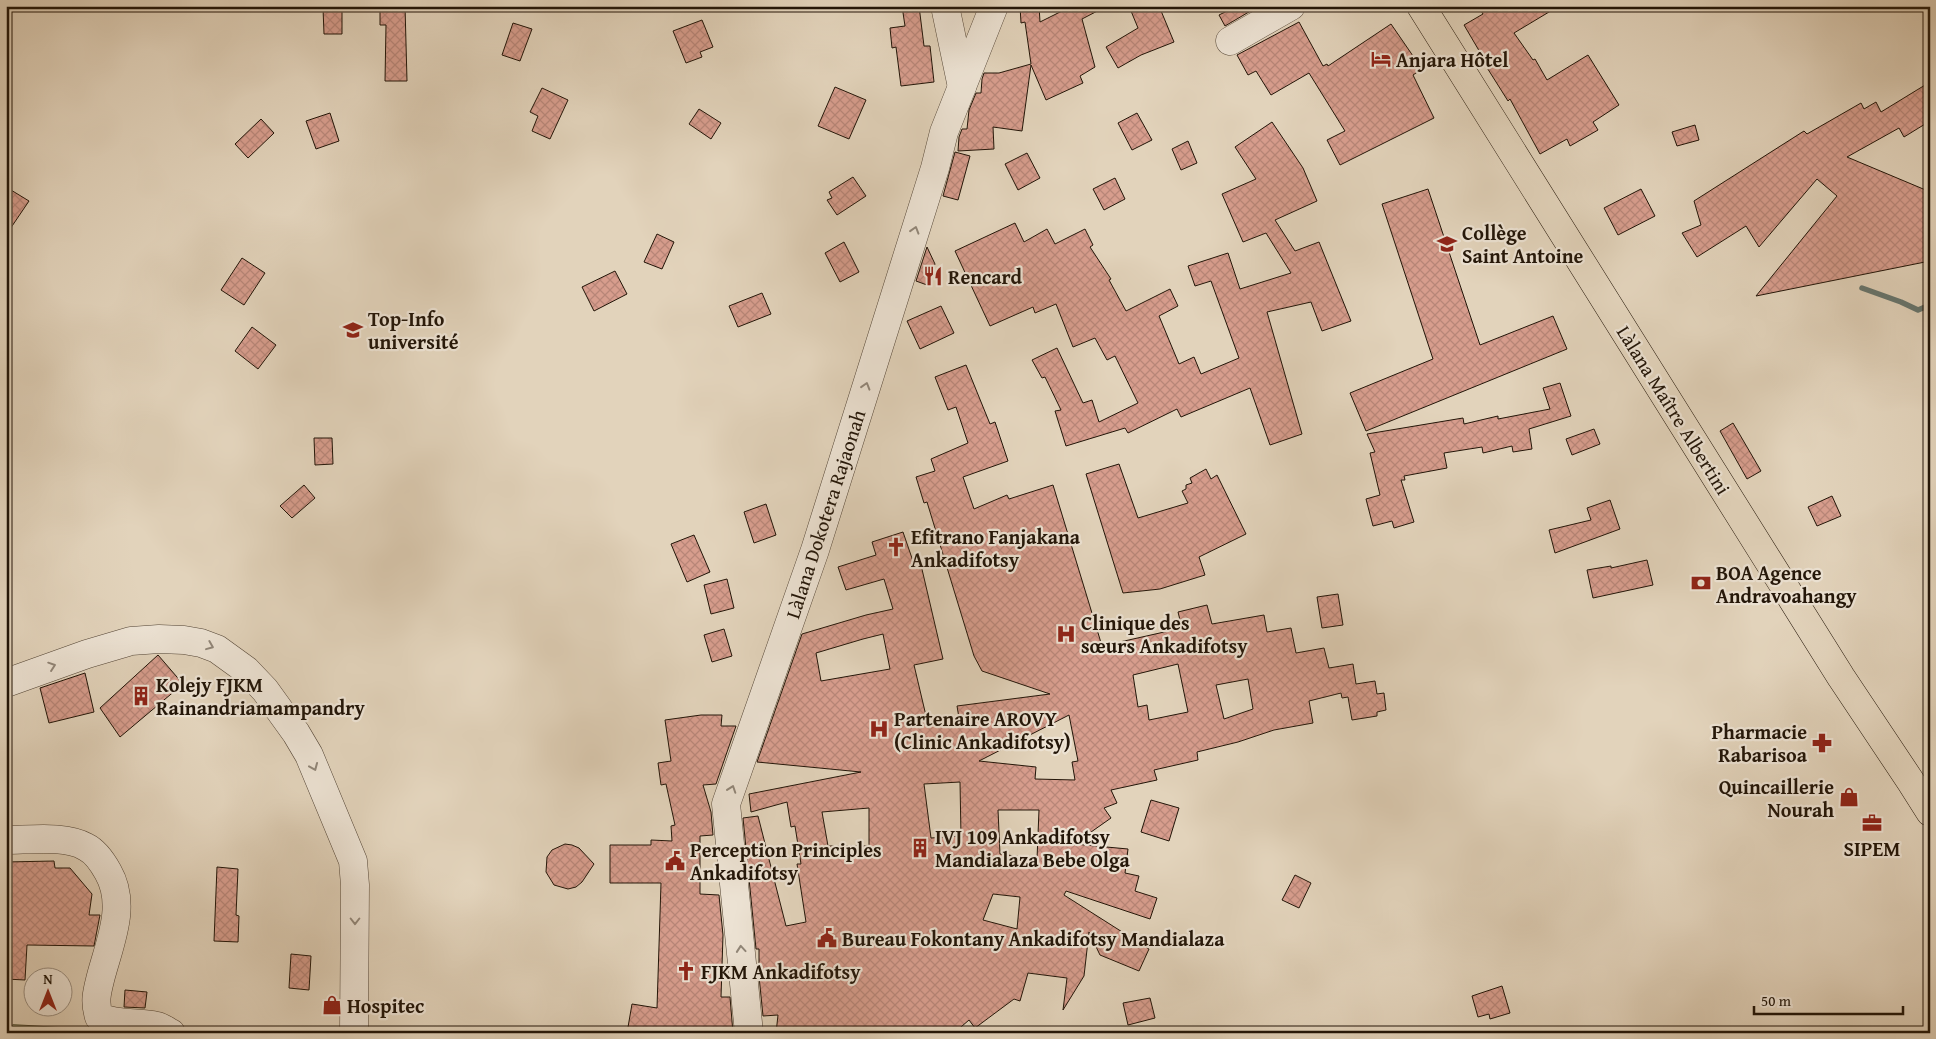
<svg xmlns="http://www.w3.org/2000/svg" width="1936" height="1039" viewBox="0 0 1936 1039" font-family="'Gentium Book Plus',serif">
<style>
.park{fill:url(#park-tufts);stroke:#6b684c}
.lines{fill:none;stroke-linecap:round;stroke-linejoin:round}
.stream{stroke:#67766f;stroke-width:5.5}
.building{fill:url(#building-cross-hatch);stroke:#221508;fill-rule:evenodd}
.minor-casing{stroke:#524435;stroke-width:29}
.major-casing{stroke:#221508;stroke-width:29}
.minor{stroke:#ece2d3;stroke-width:28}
.major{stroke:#e2d3bb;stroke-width:28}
.oneway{stroke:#918678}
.labels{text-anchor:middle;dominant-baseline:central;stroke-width:4.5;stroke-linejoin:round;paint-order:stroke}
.poi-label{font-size:20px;font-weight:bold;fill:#221508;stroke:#ece2d3;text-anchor:start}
.street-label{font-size:20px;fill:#221508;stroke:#ece2d3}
</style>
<defs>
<pattern id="park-tufts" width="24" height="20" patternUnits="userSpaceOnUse" patternTransform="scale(1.25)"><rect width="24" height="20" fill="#b4bc90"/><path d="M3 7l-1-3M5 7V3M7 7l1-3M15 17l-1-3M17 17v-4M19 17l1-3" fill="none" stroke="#9aa17b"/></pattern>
<pattern id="building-cross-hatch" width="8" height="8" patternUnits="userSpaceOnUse" patternTransform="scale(1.25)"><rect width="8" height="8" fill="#d79d8d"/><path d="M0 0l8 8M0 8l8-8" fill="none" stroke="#b88678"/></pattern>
</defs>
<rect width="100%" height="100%" fill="#e2d3bb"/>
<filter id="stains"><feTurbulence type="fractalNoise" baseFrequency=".004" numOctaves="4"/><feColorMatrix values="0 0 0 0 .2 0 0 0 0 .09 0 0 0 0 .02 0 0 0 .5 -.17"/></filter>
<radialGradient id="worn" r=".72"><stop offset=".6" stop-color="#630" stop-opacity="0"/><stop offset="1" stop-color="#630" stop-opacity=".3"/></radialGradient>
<path class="park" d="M6 1024 126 1032 6 1033Z"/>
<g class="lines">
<path class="stream" d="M1862 288 1901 302 1918 310 1930 305"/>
</g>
<g class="building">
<path d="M380 6H405L407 81H385L386 25H380Z"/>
<path d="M902 6H919L924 46H930L934 82 901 86 896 47 892 48 890 28 905 26Z"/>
<path d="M1020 6H1039L1040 22 1072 6H1107L1082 19 1095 67 1080 76 1083 83 1046 100 1031 65 1022 131 993 127 994 149 958 151 959 137 962 129H967L969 110 976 93H981L982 79 984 73H999L1031 64 1025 22 1021 23Z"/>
<path d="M1142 6H1159L1174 42 1141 55 1118 68 1106 47 1138 28 1131 11Z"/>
<path d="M1237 6H1259L1225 26 1219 15Z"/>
<path d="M1478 6H1559L1514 33 1533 60 1535 59 1547 80 1588 55 1619 105 1593 122 1598 130 1570 146 1567 139 1540 154 1510 99 1508 101 1479 55 1481 54 1464 25 1483 14Z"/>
<path d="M323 8H342V34H324Z"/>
<path d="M702 20 713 47 700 52 702 57 686 63 673 31Z"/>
<path d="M1299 22 1323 66 1327 64 1328 66 1391 24 1422 69 1413 75 1434 118 1340 165 1327 140 1345 131 1309 73 1271 95 1256 71 1248 75 1237 55Z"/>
<path d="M513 23 532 29 520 61 502 55Z"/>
<path d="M1930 82V121L1904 137 1899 128 1847 157 1928 191 1930 261 1756 296 1837 196 1817 179 1759 247 1746 226 1697 257 1682 233 1701 225 1694 201 1804 131 1807 134 1861 103 1864 109 1876 102 1881 112Z"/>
<path d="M835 87 866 100 849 139 818 126Z"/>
<path d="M542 88 568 100 550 139 532 131 538 116 530 112Z"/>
<path d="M699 109 721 123 711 139 689 124Z"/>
<path d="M330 113 339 141 316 149 306 121Z"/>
<path d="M1137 113 1152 140 1132 150 1118 123Z"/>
<path d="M261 119 274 133 248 158 235 144Z"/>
<path d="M1272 122 1303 168 1317 201 1275 220 1295 251 1319 242 1351 321 1322 331 1311 302 1267 312 1302 434 1270 445 1250 388 1181 417 1177 409 1128 433 1125 428 1066 446 1055 411 1061 410 1045 377 1042 378 1032 360 1057 348 1083 403 1092 400 1099 422 1138 403 1115 356 1107 360 1095 338 1073 347 1056 304 1035 313 1033 307 990 326 955 251 1015 223 1024 242 1047 229 1055 244 1085 229 1093 245 1090 247 1111 279 1109 280 1126 311 1170 289 1178 306 1159 316 1179 364 1194 357 1201 374 1239 358 1211 281 1195 286 1188 266 1228 253 1240 289 1291 273 1266 233 1243 242 1222 194 1256 179 1235 147Z"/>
<path d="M1695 125 1699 140 1677 146 1672 132Z"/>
<path d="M1188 141 1197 163 1181 170 1172 149Z"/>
<path d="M955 152 970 156 958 200 943 196Z"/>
<path d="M1027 153 1040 178 1018 190 1005 164Z"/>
<path d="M853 177 866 196 837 215 827 200 832 198 829 192Z"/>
<path d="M1115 178 1125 199 1104 210 1093 189Z"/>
<path d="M6 187 29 201 6 235Z"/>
<path d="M1428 189 1480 345 1553 316 1567 349 1366 431 1350 393 1433 359 1382 204Z"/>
<path d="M1641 189 1655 216 1618 235 1604 208Z"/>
<path d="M657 234 674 242 662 269 644 262Z"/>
<path d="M844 242 859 272 840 282 825 253Z"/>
<path d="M927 247 935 264 927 285 916 281Z"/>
<path d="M242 258 265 273 244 305 221 290Z"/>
<path d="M615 271 627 294 594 311 582 287Z"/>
<path d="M762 293 771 314 738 327 729 306Z"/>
<path d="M941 306 954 333 920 349 907 321Z"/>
<path d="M252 327 276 345 258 369 235 351Z"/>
<path d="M966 365 990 424 995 422 1008 461 963 477 974 509 1007 495 1009 499 1053 485 1102 646 1182 628 1178 612 1207 605 1212 624 1264 615 1267 632 1291 628 1296 653 1324 648 1329 668 1353 664 1356 684 1375 681 1377 694 1384 693 1386 710 1377 712V716L1352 720 1348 697 1342 698 1341 693 1309 701 1313 723 1274 730 1238 742 1197 752 1198 760 1154 770 1157 780 1111 790 1117 803 1104 808 1111 818 1074 844 1128 849 1125 873 1139 876 1135 891 1157 898 1150 919 1066 891 1064 895 1149 949 1139 971 1100 955 1089 932 1084 976 1063 1010 1067 978 1028 973 1020 1001 1014 999 975 1028 969 1020 954 1033H776L778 1015 763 1016 759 976V949H756L743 818 758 816 786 926 806 922 797 864H801L795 826 791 827 787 802 751 812 749 794 861 772 757 762 802 634 866 615 893 609 884 579 846 590 838 567 876 555 872 542 903 532 915 567 921 565 943 659 914 665 927 720 959 718 957 706 1050 694 982 671 974 656 927 502 924 503 916 477 935 471 931 459 968 443 956 407 948 410 935 377ZM883 634 890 669 821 681 816 653 863 639ZM1178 664 1188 712 1149 720 1147 705 1138 707 1133 675ZM1248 679 1253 709 1224 719 1216 685ZM1069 715 1078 761 1072 762 1075 780 1035 779 1036 767 979 761ZM960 782 961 836 931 838 924 784ZM869 808V846H828L822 812ZM998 810H1039L1037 859 1000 854ZM993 894 1020 897 1017 929 983 920Z"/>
<path d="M1560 383 1571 416 1529 429 1532 449 1513 452 1512 446 1483 453 1482 447 1444 453 1447 468 1404 476 1405 480H1401L1414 522 1394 528 1392 521 1373 526 1366 499 1380 495 1370 453 1375 452 1367 434 1463 418 1464 424 1498 416V419L1550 409 1543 388Z"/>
<path d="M1733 423 1761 471 1747 479 1720 431Z"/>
<path d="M1594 429 1600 444 1572 455 1566 439Z"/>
<path d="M314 438H332L333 464 315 465Z"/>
<path d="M1119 464 1138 518 1188 503 1182 491 1186 489V485L1192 483 1190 478 1206 469 1211 479 1217 475 1246 534 1199 557 1205 575 1160 589 1123 593 1086 474Z"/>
<path d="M304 485 315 498 292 518 280 506Z"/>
<path d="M1832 496 1841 516 1817 526 1808 507Z"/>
<path d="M1610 500 1620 529 1555 553 1549 530 1591 520 1587 508Z"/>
<path d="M766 504 776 535 754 543 744 512Z"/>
<path d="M694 535 710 572 687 582 671 544Z"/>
<path d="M1647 560 1653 585 1593 598 1587 570 1611 566V568Z"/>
<path d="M727 579 734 608 711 614 704 585Z"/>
<path d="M1338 594 1343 625 1322 628 1317 597Z"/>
<path d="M724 629 732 656 712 662 704 635Z"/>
<path d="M158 655 183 684 120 737 100 708Z"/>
<path d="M85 673 94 712 49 723 40 688Z"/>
<path d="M701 715H722L721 726H736L716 784 703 785 711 812 713 835 700 836V894L719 895 723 935 721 997H730L733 1033H627L632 1004 657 1008 661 883H610V845H651V840L672 841 671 826 675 825 666 784 661 785 658 763 671 761 665 720Z"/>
<path d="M1151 800 1179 808 1169 841 1141 832Z"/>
<path d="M565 844 572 845 579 848 594 864 582 882 576 887 568 889 554 885 546 872 547 857 552 850Z"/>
<path d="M54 861 55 868H70L92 894 89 915H100L94 946 27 945 25 980 6 979V862Z"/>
<path d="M217 867 238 869 236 915 239 916 238 942 214 941Z"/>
<path d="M1295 875 1311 883 1299 908 1282 900Z"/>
<path d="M291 954 311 956 309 990 289 988Z"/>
<path d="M1502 986 1510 1013 1490 1019 1489 1014 1478 1017 1472 996Z"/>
<path d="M125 990 147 992 145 1008 124 1007Z"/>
<path d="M1150 998 1155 1018 1128 1025 1123 1003Z"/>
</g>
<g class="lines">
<defs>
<g id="minor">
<path d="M945 6 962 87"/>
<path d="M1230 41 1291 6"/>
<path d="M6 683 87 654 131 641 159 639 184 640 201 643 217 649 246 670 265 690 296 733 309 755 353 861 355 885 354 1033"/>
<path d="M6 840C29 840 66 835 86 847 96 852 103 863 108 872 127 905 110 942 101 976 97 992 94 1001 99 1017 119 1026 137 1021 157 1026 162 1027 167 1031 171 1033"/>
<path d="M749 1033 726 804 815 550 935 168 944 132 994 6"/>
</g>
<path id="major" d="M1421 6 1841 677 1911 782 1930 812"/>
</defs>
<use href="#minor" class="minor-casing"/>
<use href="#major" class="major-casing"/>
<use href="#minor" class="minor"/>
<use href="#major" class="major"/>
</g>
<defs><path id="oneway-chevron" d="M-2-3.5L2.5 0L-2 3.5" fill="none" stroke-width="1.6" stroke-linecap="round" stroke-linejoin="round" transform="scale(1.25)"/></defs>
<g class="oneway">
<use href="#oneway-chevron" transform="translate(915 230) rotate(-73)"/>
<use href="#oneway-chevron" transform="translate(866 386) rotate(-73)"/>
<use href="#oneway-chevron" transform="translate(210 646) rotate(22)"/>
<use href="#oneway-chevron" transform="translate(52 666) rotate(-19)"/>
<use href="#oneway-chevron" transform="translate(314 767) rotate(67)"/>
<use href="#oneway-chevron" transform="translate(732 789) rotate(-71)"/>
<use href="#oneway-chevron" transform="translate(355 921) rotate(90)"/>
<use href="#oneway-chevron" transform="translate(741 949) rotate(-95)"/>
</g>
<defs>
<symbol id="hotel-bare" viewBox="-9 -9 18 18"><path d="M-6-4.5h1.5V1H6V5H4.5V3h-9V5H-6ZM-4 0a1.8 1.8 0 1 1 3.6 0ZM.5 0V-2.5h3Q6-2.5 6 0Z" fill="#8f2418" stroke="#ece2d3" stroke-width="2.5" paint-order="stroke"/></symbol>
<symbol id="school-bare" viewBox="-9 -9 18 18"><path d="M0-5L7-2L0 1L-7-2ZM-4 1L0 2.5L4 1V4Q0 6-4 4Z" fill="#8f2418" stroke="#ece2d3" stroke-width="2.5" paint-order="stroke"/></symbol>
<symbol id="restaurant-bare" viewBox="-9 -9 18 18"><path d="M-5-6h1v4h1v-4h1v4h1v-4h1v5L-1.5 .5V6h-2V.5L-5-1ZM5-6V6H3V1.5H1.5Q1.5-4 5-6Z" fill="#8f2418" stroke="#ece2d3" stroke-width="2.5" paint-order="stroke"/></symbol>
<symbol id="university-bare" viewBox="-9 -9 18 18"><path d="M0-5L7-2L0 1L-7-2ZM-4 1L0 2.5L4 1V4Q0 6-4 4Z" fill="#8f2418" stroke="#ece2d3" stroke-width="2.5" paint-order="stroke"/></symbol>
<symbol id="church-bare" viewBox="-9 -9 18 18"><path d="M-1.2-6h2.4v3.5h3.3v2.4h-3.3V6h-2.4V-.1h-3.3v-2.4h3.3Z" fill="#8f2418" stroke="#ece2d3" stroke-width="2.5" paint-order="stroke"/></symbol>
<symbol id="bank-bare" viewBox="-9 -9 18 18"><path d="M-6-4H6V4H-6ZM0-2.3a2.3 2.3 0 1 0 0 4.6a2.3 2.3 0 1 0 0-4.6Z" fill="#8f2418" stroke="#ece2d3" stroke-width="2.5" paint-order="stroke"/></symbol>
<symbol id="hospital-bare" viewBox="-9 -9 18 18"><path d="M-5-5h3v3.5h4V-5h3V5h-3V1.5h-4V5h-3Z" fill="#8f2418" stroke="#ece2d3" stroke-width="2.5" paint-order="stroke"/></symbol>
<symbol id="building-bare" viewBox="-9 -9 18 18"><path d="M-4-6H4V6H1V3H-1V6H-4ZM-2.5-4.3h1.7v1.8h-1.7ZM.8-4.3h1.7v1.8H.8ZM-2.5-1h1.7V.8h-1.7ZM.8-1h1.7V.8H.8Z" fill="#8f2418" stroke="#ece2d3" stroke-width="2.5" paint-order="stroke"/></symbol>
<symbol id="pharmacy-bare" viewBox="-9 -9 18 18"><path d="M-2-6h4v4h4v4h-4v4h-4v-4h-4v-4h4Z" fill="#8f2418" stroke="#ece2d3" stroke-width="2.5" paint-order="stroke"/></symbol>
<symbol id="shop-bare" viewBox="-9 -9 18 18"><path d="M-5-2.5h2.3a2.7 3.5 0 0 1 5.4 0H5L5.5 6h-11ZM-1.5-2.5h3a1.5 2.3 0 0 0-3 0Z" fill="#8f2418" stroke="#ece2d3" stroke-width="2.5" paint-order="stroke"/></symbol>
<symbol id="office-bare" viewBox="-9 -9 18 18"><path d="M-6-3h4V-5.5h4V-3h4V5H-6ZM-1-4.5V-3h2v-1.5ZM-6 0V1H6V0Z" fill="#8f2418" stroke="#ece2d3" stroke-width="2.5" paint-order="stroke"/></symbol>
<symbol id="civic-bare" viewBox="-9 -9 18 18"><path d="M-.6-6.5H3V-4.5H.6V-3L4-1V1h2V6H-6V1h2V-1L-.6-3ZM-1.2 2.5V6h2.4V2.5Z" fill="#8f2418" stroke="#ece2d3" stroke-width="2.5" paint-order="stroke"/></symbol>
</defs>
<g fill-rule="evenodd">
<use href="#hotel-bare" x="1367" y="45" width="28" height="28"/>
<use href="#school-bare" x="1433" y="230" width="28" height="28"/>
<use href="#restaurant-bare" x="919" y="262" width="28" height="28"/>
<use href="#university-bare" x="339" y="316" width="28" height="28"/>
<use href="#church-bare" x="882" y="533" width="28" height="28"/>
<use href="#bank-bare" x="1687" y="569" width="28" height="28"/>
<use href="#hospital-bare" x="1052" y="620" width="28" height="28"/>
<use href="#building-bare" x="127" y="682" width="28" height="28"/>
<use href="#hospital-bare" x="865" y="715" width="28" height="28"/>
<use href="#pharmacy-bare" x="1808" y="729" width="28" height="28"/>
<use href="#shop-bare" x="1835" y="783" width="28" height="28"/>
<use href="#office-bare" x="1858" y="809" width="28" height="28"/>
<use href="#building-bare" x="906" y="834" width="28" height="28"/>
<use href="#civic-bare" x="661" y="847" width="28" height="28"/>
<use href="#civic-bare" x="813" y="924" width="28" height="28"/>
<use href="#church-bare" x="672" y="957" width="28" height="28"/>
<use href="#shop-bare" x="318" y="991" width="28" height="28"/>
</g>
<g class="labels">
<g class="poi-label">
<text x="1396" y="59">Anjara Hôtel</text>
<text x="1462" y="232">Collège<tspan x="1462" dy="23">Saint Antoine</tspan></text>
<text x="948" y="276">Rencard</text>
<text x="368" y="318">Top-Info<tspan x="368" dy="23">université</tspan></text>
<text x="911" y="536">Efitrano Fanjakana<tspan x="911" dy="23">Ankadifotsy</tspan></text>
<text x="1716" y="572">BOA Agence<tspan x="1716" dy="23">Andravoahangy</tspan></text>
<text x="1081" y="622">Clinique des<tspan x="1081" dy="23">sœurs Ankadifotsy</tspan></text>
<text x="156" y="684">Kolejy FJKM<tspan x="156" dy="23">Rainandriamampandry</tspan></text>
<text x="894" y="718">Partenaire AROVY<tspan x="894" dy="23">(Clinic Ankadifotsy)</tspan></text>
<text x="1807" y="731" text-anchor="end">Pharmacie<tspan x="1807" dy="23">Rabarisoa</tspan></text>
<text x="1834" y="786" text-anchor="end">Quincaillerie<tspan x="1834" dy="23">Nourah</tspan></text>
<text x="935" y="836">IVJ 109 Ankadifotsy<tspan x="935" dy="23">Mandialaza Bebe Olga</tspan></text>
<text x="1872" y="848" text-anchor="middle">SIPEM</text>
<text x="690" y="849">Perception Principles<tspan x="690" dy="23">Ankadifotsy</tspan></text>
<text x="842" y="938">Bureau Fokontany Ankadifotsy Mandialaza</text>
<text x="701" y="971">FJKM Ankadifotsy</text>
<text x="347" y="1005">Hospitec</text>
</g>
<g class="street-label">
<text transform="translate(1674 410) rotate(58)">Làlana Maître Albertini</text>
<text transform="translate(825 514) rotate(-72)">Làlana Dokotera Rajaonah</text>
</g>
</g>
<rect width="1936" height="1039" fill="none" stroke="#e2d3bb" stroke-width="25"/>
<rect x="8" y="8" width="1921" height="1024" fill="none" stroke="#221508" stroke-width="2.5"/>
<rect x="12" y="12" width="1911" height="1014" fill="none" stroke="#221508"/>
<g transform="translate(48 992)"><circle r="24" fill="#ece2d3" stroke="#9b9082"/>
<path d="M0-4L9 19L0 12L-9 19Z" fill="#8f2418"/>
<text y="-8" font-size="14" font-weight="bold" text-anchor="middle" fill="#221508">N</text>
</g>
<path d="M1754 1006v8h149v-8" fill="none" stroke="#221508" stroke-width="2.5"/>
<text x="1761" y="1006" font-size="15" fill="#221508" stroke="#ece2d3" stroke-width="4" paint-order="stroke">50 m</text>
<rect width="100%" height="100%" filter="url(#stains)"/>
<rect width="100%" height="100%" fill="url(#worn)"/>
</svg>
